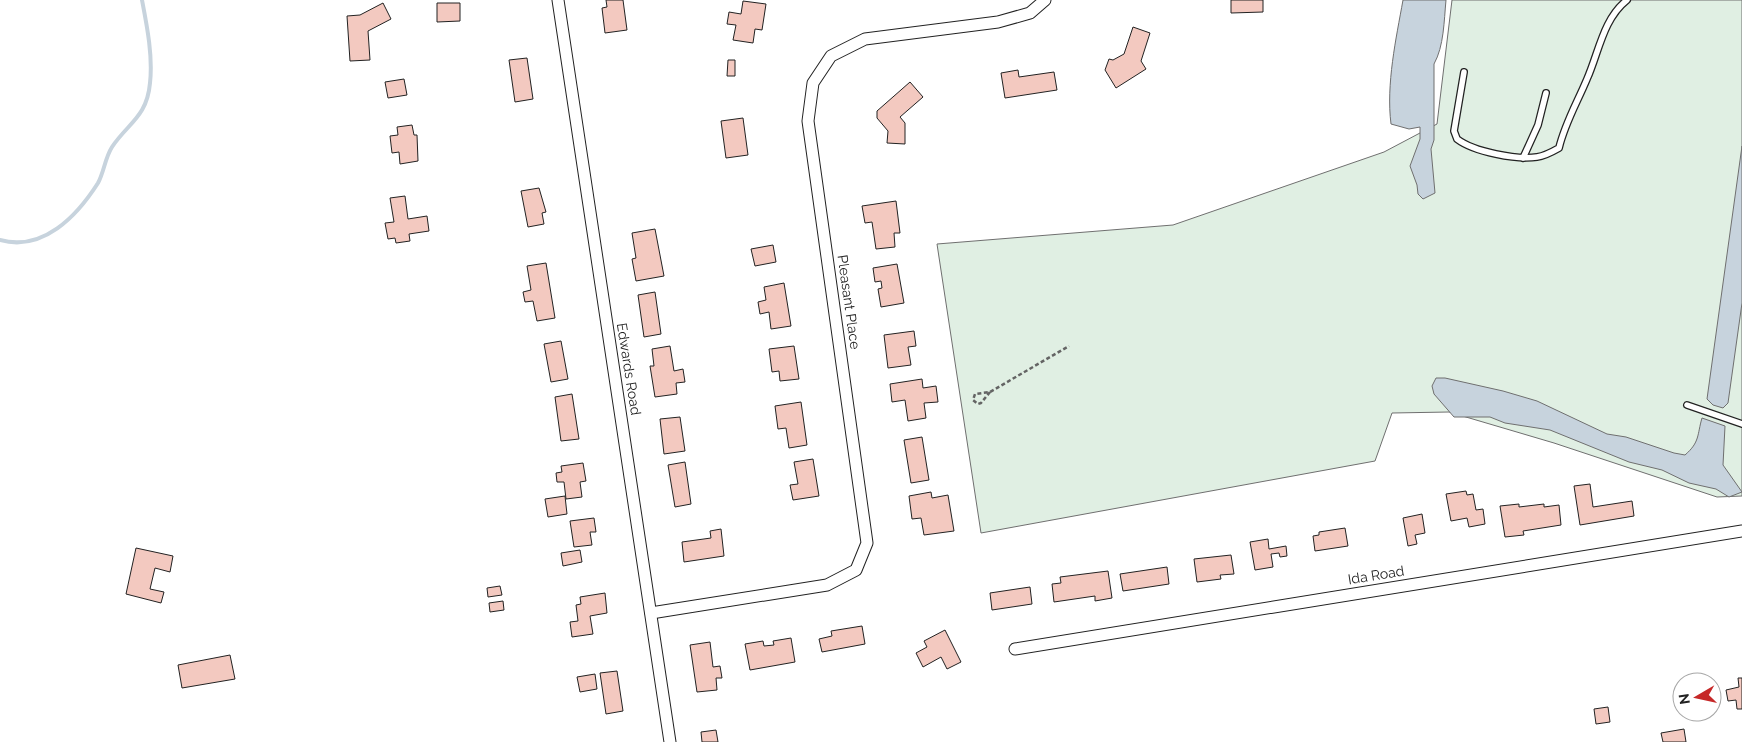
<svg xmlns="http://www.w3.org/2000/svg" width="1742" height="742" viewBox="0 0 1742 742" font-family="Raleway,sans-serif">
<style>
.green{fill:#e0efe3;stroke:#6f6f6f}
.water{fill:#c7d3dd;stroke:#6f6f6f}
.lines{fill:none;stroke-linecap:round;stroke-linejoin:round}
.stream{stroke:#c7d3dd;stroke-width:4}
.building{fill:#f3c9c0;stroke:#222}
.service-casing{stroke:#222;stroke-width:8}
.minor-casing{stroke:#222;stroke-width:13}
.path{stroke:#646464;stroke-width:2.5;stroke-dasharray:4 2.5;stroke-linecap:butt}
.service{stroke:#fff;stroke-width:5.5}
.minor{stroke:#fff;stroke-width:11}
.labels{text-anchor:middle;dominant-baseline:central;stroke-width:4;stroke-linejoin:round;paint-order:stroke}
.street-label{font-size:14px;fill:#222;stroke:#fff}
</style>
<rect width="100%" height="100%" fill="#fff"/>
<path class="green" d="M1452 0H1742V496L1717 497 1554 443 1449 412 1392 413 1375 461 981 533 937 244 1173 225 1384 152 1437 124Z"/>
<g class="water">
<path d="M1403 0H1446C1444 21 1444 46 1434 64V140L1431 149 1435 193 1423 199 1418 194 1417 185 1410 166 1420 139V127L1409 129 1391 124C1386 84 1396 39 1403 0Z"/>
<path d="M1742 146V303L1728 403 1723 408 1713 405 1707 399Z"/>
<path d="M1436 378H1445L1503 391 1537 401 1607 434 1626 437 1674 453 1685 455C1700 442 1697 435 1702 418L1725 426 1723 465 1742 492 1729 497 1716 489 1689 483 1662 470 1629 462 1550 430 1505 423 1490 417H1454L1434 394 1432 386Z"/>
</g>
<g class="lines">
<path class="stream" d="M0 240C43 252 77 216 98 183 104 172 105 158 112 147 128 123 147 117 150 83 153 56 147 26 142 0"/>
</g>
<g class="building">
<path d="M606 0H623L627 30 605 33 602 8 607 7Z"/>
<path d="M1231 0H1263V12L1231 13Z"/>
<path d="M743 1 766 4 762 30 755 29 753 43 733 40 736 25 727 24 729 12 741 14Z"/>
<path d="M383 3 391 19 368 31 370 60 350 61 347 16 360 15Z"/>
<path d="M437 3H460V21L437 22Z"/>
<path d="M1133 27 1150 33 1141 61 1146 69 1116 88 1105 70 1109 59 1113 60 1124 54Z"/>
<path d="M527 58 533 99 515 102 509 60Z"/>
<path d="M728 60H735V76H727Z"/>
<path d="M1018 70 1019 77 1054 72 1057 90 1005 98 1001 73Z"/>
<path d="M404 79 407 95 388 98 385 82Z"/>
<path d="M910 82 923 97 900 117 905 123V144L887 143 888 131 877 118V111Z"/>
<path d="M743 118 748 155 726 158 721 121Z"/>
<path d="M412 125 414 135H417L418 161 400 164 399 152 392 153 390 136 398 135 397 127Z"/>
<path d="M539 188 546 212 542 213 544 224 528 227 521 191Z"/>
<path d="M405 196 408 219 427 216 429 231 409 234 410 241 396 243 395 238 388 239 385 223 394 222 390 198Z"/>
<path d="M896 201 900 233H894L895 247 876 249 872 222 865 223 862 206Z"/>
<path d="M655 229 664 276 636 281 632 259 636 258 632 233Z"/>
<path d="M773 245 776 262 755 266 751 249Z"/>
<path d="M546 263 555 318 537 321 533 301 525 302 523 292 531 290 527 266Z"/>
<path d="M897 264 904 303 881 307 878 289 882 288 881 281 875 282 873 268Z"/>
<path d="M784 283 791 326 771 329 769 312 760 314 758 302 766 300 764 287Z"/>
<path d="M655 292 661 334 644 337 638 295Z"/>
<path d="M914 331 916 346 908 347 911 365 888 368 884 335Z"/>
<path d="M561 341 568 379 551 382 544 344Z"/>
<path d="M670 346 674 371 683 369 685 382 676 383 677 394 655 397 650 366H654L652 349Z"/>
<path d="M794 346 799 379 780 381 779 371 772 372 769 349Z"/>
<path d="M922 379 923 388 936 386 938 402 924 403 926 418 908 421 905 400 892 402 890 384Z"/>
<path d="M572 394 579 439 561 441 555 397Z"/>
<path d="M801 402 807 445 789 448 786 428 778 429 775 406Z"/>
<path d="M680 417 685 451 664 454 660 419Z"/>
<path d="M922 437 929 480 911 483 904 440Z"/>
<path d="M813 459 819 496 793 500 790 485 798 484 794 462Z"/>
<path d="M685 462 691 504 675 507 668 465Z"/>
<path d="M583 463 586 481 580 482 582 497 566 499 564 482H557L556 473 562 472 561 466Z"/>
<path d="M1590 484 1593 507 1632 501 1634 516 1580 525 1574 486Z"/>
<path d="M1466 491 1467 495 1473 494 1476 510 1483 509 1485 524 1469 527 1467 518 1451 521 1446 494Z"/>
<path d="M931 492 932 498 948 495 954 531 924 535 921 518 912 519 909 496Z"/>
<path d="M565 496 567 514 548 517 545 499Z"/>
<path d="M1519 504V507L1544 504V507L1559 505 1561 525 1523 531 1524 535 1505 537 1500 506Z"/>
<path d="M1422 514 1425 533 1415 535 1417 544 1408 546 1403 518Z"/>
<path d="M594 518 596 532H590L592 545 574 547 570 521Z"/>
<path d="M1345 528 1348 546 1315 551 1313 536 1319 535V532Z"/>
<path d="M721 529 724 556 684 562 682 542 711 538 710 531Z"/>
<path d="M1268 539 1269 549 1286 546 1287 556 1280 557 1279 553 1271 554 1273 567 1255 570 1250 542Z"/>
<path d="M136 548 173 556 170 572 155 568 150 589 164 592 161 603 126 594Z"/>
<path d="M580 550 582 562 563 566 561 553Z"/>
<path d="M1231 555 1234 574 1220 575 1221 579 1197 582 1194 559Z"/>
<path d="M1167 567 1169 584 1123 591 1120 574Z"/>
<path d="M1108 571 1112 598 1095 601V596L1054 602 1052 584 1061 583 1060 577Z"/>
<path d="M500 586 502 595 488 597 487 588Z"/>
<path d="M1030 587 1032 604 992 610 990 593Z"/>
<path d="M605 593 607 613 590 616 593 634 572 637 570 622 578 621 576 605 581 604 580 597Z"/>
<path d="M503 601 504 610 490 612 489 603Z"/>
<path d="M862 626 865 644 822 652 819 639 832 636 831 631Z"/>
<path d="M945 630 961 662 947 669 941 657 923 667 916 653 927 647 924 641Z"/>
<path d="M791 638 795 662 750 670 745 644 763 641 764 646 774 645 773 641Z"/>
<path d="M710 642 713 667 720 666 722 678H716L717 690 697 692 690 645Z"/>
<path d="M230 655 235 679 182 688 178 665Z"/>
<path d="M617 671 623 711 606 714 600 673Z"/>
<path d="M595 674 597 689 580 692 577 677Z"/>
<path d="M1738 678H1742V709H1737L1736 700 1728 701 1726 690 1739 687Z"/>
<path d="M1608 707 1610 722 1596 724 1594 709Z"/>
<path d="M1684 729 1686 742H1663L1661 733Z"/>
<path d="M716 730 718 742H702L701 732Z"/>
</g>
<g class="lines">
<defs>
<g id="service">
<path d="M1464 72 1454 131 1457 139C1474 152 1517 160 1537 157 1545 156 1552 152 1559 148 1565 123 1577 103 1587 79 1599 52 1603 19 1627 0"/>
<path d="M1523 158 1538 125 1546 93"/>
<path d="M1687 405 1742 424"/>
</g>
<g id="minor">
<path d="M558 0 670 742"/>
<path d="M651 613 827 585 856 570 867 543 808 121 813 83 831 56 865 39 998 22 1030 13 1045 0"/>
<path d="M1015 649 1742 531"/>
</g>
</defs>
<use href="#service" class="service-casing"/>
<use href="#minor" class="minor-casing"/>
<path class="path" d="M990 392 981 403 978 404 973 400 975 394 990 392 1069 346"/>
<use href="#service" class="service"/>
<use href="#minor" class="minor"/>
</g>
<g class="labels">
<g class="street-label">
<text transform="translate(849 302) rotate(82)">Pleasant Place</text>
<text transform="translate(629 369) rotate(81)">Edwards Road</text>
<text transform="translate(1376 575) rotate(-9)">Ida Road</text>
</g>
</g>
<g transform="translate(1697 697) rotate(261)"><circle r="24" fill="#ffffff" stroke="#a7a7a7"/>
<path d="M0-4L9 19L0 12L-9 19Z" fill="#c62828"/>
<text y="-8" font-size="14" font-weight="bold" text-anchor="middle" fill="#222222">N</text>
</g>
</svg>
